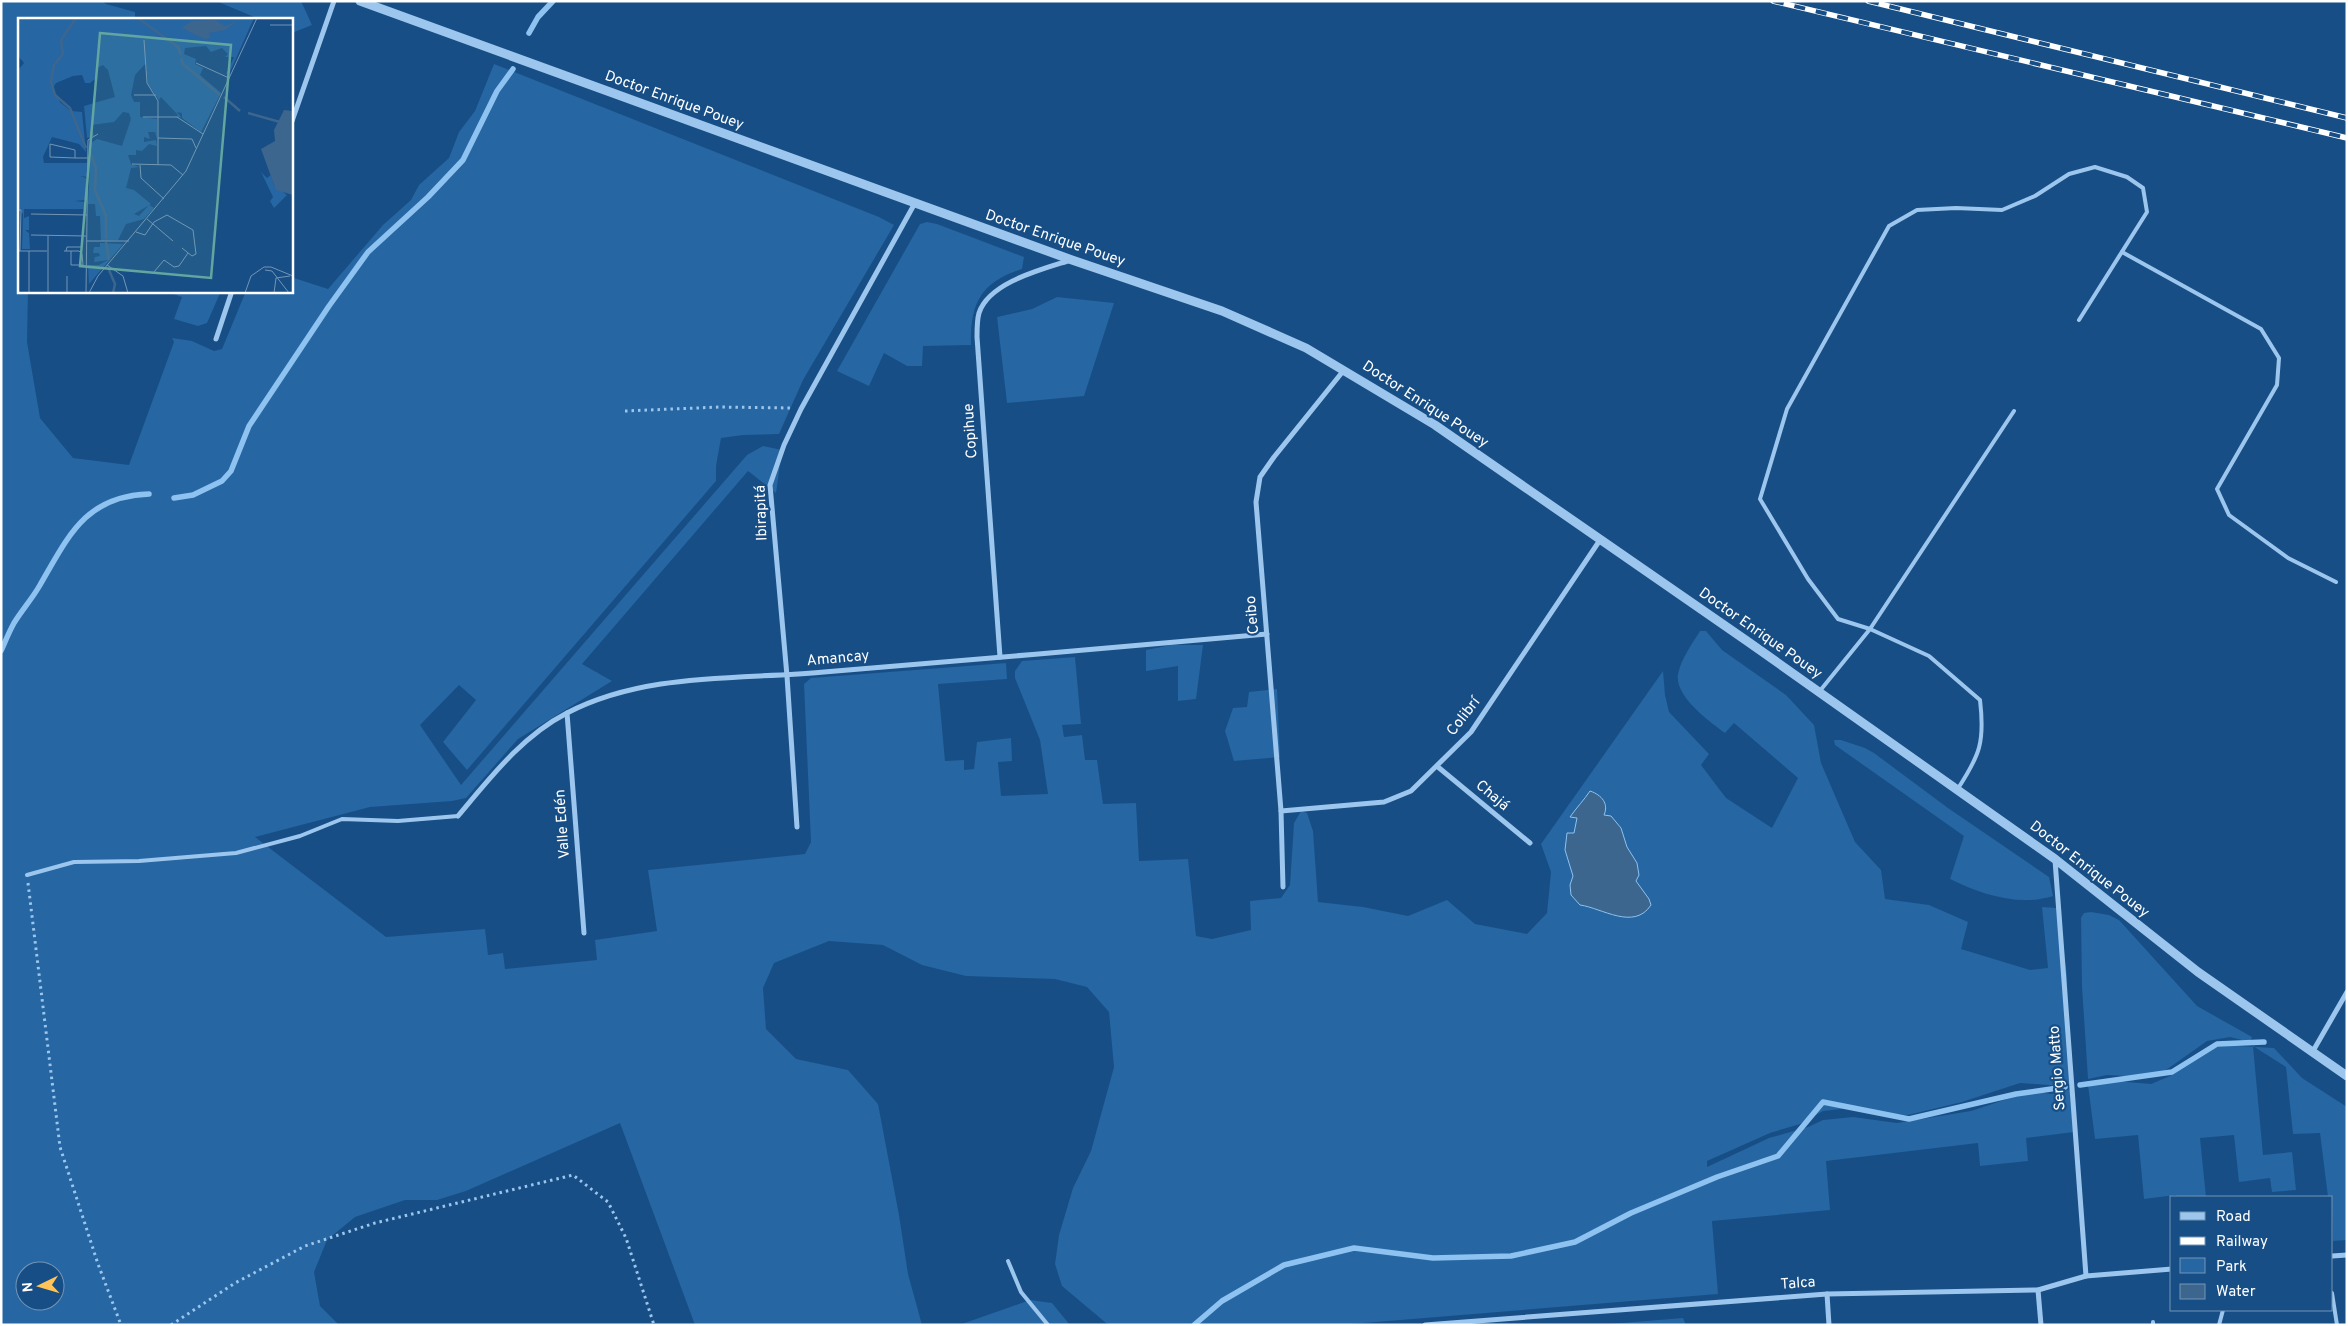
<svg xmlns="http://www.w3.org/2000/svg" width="2348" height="1326" viewBox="0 0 2348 1326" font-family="Overpass,sans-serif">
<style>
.green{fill:#2566a3;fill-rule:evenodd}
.water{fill:#3d668e;stroke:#8ec2f0}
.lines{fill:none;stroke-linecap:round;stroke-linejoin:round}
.stream{stroke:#8ec2f0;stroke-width:5.5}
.path{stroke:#9cc6ed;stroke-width:3;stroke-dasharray:2.5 4;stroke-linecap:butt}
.service{stroke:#9cc6ed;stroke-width:4}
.minor{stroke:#9cc6ed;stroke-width:5}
.tertiary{stroke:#9cc6ed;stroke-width:9}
.rail-casing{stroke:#fff;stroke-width:5.5}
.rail{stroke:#174e85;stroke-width:4;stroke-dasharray:11;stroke-linecap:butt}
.labels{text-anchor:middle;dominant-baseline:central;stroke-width:4.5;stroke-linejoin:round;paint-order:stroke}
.street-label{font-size:15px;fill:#fff;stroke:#174e85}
.inset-river{fill:none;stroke:#3d668e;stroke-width:2.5}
.inset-road{fill:none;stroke:#7495b6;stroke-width:1}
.view{fill:#63a6a1;fill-opacity:0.15;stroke:#63a6a1;stroke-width:2.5}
.inset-edge{fill:none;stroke:#fff;stroke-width:2.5}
</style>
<rect width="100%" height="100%" fill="#174e85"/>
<g class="green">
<path d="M1 1H102L106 4 135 12V19H19V291H28L27 342 40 418 73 458 129 465 174 342 172 338 192 341 214 351 222 349 246 291H291V277L328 289 383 225 411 200 419 185 449 158 459 132 475 111 494 64 879 217 894 225 803 380 779 434 743 435 721 438 716 466V481L467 770 443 742 476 700 459 685 420 725 461 785 747 455 763 446 782 450 776 493 748 471 582 664 612 681 518 739 466 798 452 801 370 807 255 837 386 937 485 929 488 955 503 953 505 969 597 960 595 940 657 931 648 870 805 854 811 842 804 684 811 678 1006 663 1007 679 938 684 945 761 964 760V770L974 769 977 742 1011 738 1012 761 998 762 1001 796 1048 794 1040 740 1015 678V671L1022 661 1075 657 1081 724 1062 725 1064 737 1082 735 1085 760H1097L1103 804 1136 803 1139 861 1188 859 1196 936 1212 939 1251 930 1250 901 1281 898 1290 885 1294 823 1301 811 1307 813 1313 831 1318 902 1363 907 1408 916 1447 900 1475 924 1527 934 1547 913 1551 872 1541 844 1663 671 1665 695 1669 712 1709 754 1701 765 1726 798 1772 828 1798 778 1734 723 1725 733C1710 722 1674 696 1678 674 1681 659 1692 644 1700 631H1706L1722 650 1786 695 1814 725 1821 763 1855 842 1881 870 1885 899 1929 905 1968 922 1961 949 2030 970 2048 968 2042 907 2058 908 2067 975 2069 1084 2062 1086 2020 1083 1962 1102 1908 1115 1874 1113 1851 1108 1823 1111 1800 1124 1770 1133 1707 1161V1167L1769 1138 1808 1127 1823 1120 1853 1117 1897 1123 1971 1111 2031 1091 2051 1094 2072 1089 2074 1132 2026 1138 2028 1161 1980 1166 1978 1143 1826 1161 1830 1210 1712 1221 1718 1294 1339 1325H1112L1106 1323 1062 1286 1055 1264 1059 1235 1073 1188 1091 1151 1114 1067 1109 1012 1087 987 1055 979 966 976 922 965 883 945 829 941 774 963 763 988 766 1029 796 1059 848 1070 878 1104 899 1215 908 1274 922 1325H695L620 1123 466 1191 437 1200H405L355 1217 327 1240 314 1272 320 1306 339 1325H1ZM25 1271H55V1301H25Z"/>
<path d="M216 1H301L312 25 292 33 291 19H259Z"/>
<path d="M927 222 937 224 1024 257 1022 269C981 282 970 303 971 345L923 346 922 366H907L884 353 869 386 837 371 920 224Z"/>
<path d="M165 291H221L207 323 198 326 174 319 182 297Z"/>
<path d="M1057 297 1114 303 1084 396 1007 403 997 317 1032 309Z"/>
<path d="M1171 645H1203L1196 699 1178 701V666L1146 671V650Z"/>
<path d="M1277 689 1280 757 1234 761 1225 731 1233 708 1247 707 1249 692Z"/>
<path d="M1834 740H1841L1865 748 1874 753 1948 808 2049 877 2053 896C2019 907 1980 894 1950 879L1964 836 1835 745Z"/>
<path d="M2091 912 2109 915 2119 920 2197 1006 2252 1037 2250 1042 2230 1037 2207 1041 2166 1070 2146 1077 2107 1075 2088 1079 2082 987 2081 918 2084 913Z"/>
<path d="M2222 1045 2274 1048 2302 1078 2347 1107V1240L2333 1241 2332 1197H2328L2320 1133 2293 1134 2286 1067 2253 1046 2263 1155 2292 1152 2296 1190 2272 1192 2270 1178 2239 1182 2234 1135 2200 1138 2206 1197H2177L2176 1195 2144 1199 2138 1135 2095 1139 2088 1085 2104 1080 2151 1084 2170 1076 2207 1050Z"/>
<path d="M1030 1300 1052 1303 1070 1325H959Z"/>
<path d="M1683 1318 1686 1325H1597Z"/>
</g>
<path class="water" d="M1590 791C1602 795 1609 804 1604 815L1611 816 1621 828 1627 847 1637 863 1639 875 1636 881 1649 899 1651 905C1634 931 1602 908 1580 905L1571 895 1570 885 1573 876 1565 850 1567 833H1574L1577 818 1570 817C1577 807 1584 800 1590 791Z"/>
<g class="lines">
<g class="stream">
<path d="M529 33 538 17 553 1"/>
<path d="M174 498 193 495 222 481 231 471 249 426 329 306 368 252 428 197 463 160 497 91 513 69"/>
<path d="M1 651C5 642 9 632 14 623 22 610 32 599 40 585 68 537 85 496 149 494"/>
<path d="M2080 1085 2172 1072 2217 1044 2264 1042"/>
<path d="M1194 1325 1222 1301 1284 1265 1354 1248 1433 1258 1511 1256 1575 1242 1631 1213 1717 1177 1778 1156 1823 1102 1909 1119 2016 1094 2065 1087"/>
</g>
<g class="path">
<path d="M625 411 720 407 790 408"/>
<path d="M28 883 60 1147 98 1264 121 1325"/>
<path d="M171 1325 235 1283 305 1246 375 1223 573 1175 608 1202 626 1238 654 1325"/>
</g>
<g class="service">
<path d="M2122 252 2261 329 2279 358 2277 385 2217 489 2229 515 2288 558 2336 582"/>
<path d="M1819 692 1870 629 2014 411"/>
<path d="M1957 790C1980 755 1985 742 1980 700L1929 656 1870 629 1838 619 1808 579 1760 499 1787 409 1889 226 1917 210 1956 208 2002 210 2035 196 2069 174 2095 167 2127 177 2143 188 2147 212 2079 320"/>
<path d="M27 875 74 862 139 861 236 853 300 836 342 819 398 821 458 816"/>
<path d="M1008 1261 1021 1292 1048 1325"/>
<path d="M2332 1293 2337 1325"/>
<path d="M2153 1322V1325"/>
<path d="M2219 1325 2223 1310"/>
</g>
<g class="minor">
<path d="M291 124 334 1"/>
<path d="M216 339 232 291"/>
<path d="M1000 657 977 337C977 329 977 320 979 313 989 282 1043 269 1071 260"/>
<path d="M567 713 584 933"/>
<path d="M1438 767 1530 843"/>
<path d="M1281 811 1384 802 1411 791 1471 732 1600 540"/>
<path d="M458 816C490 778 522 736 567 713 646 672 738 680 824 672 972 660 1119 647 1267 634"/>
<path d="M797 827 787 676 770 485 784 445 801 409 915 203"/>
<path d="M2055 860 2086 1276"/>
<path d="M1283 887 1281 811 1256 502 1260 477 1274 457 1344 370"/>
<path d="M2313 1051 2347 992"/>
<path d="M2332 1256 2347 1255"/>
<path d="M2038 1290 2041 1325"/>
<path d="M1827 1294 1829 1325"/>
<path d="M1425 1325 1827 1294 2038 1290 2086 1276 2172 1269"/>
</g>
<path class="tertiary" d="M360 1 1072 260 1222 311 1306 348 1435 425 1747 641 2055 859 2198 972 2347 1076"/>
<defs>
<g id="rail">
<path d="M1773 1 2347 138"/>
<path d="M1868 1 2347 118"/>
</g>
</defs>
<use href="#rail" class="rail-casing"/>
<use href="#rail" class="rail"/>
</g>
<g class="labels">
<g class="street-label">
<text transform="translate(674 101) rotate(20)">Doctor Enrique Pouey</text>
<text transform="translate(1055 239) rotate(19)">Doctor Enrique Pouey</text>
<text transform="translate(1425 405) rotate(33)">Doctor Enrique Pouey</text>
<text transform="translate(971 431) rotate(-94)">Copihue</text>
<text transform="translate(762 513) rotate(-92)">Ibirapitá</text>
<text transform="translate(1253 615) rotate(-95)">Ceibo</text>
<text transform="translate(1760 634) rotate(35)">Doctor Enrique Pouey</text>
<text transform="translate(838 659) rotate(-5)">Amancay</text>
<text transform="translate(1464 717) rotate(-52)">Colibrí</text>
<text transform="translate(1492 796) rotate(40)">Chajá</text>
<text transform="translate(563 824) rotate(-94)">Valle Edén</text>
<text transform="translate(2089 870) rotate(38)">Doctor Enrique Pouey</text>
<text transform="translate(2058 1068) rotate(-94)">Sergio Matto</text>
<text transform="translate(1798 1284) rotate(-4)">Talca</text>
</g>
</g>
<g transform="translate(18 18)">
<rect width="275" height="275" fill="#174e85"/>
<path d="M0 0H236L211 56H208L216 39H207L210 36 204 30 193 34 188 28 167 30 166 36 178 41 177 46 185 50 182 57 203 75 183 114 164 100V95L159 94 163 99 158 100 160 97 143 79 141 82 130 66 128 45 117 57 113 77 116 84H122V99L139 101V121L137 114H130L132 121 126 119V124L138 122 139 128 131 126 124 133 118 132V137H110L113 146 121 149 113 150 108 170 116 172 133 186 116 196 121 198 131 187 136 190 126 201 108 206 100 222 83 223 82 198H78L77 186H70L73 125 79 121 104 128 113 101 111 95 105 94 96 104 73 107 76 118 69 120 66 88 97 79 90 52 85 47 79 50 77 61 72 65H67L64 57 55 58 38 65 35 70 42 84 53 93 64 94 68 134 61 126 34 119 25 139 26 145H69V159L62 158 68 160V182L57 183 68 184 66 191H6V200L11 198V212H7L11 215 12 231H4L5 196 0 191V52L6 45 0 38ZM243 154 249 160 253 157 256 167 269 177 256 190 252 183 255 179ZM82 225 105 226 71 266 70 247H81L90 242 76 244 77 239 82 238 81 235H75L76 229H82Z" fill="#2566a3"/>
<path d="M197 2 207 8 219 3 207 12 191 15 192 20 186 21 164 10 174 3ZM266 92 275 93V177L258 172 243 131 257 123 256 112Z" fill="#3d668e"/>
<path class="inset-river" d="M58 0 43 22 45 36 36 47 33 63 37 77 52 90 68 130M120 0 160 29 163 37M163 40 165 46 202 77M206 79 222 93M230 95 262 104M72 134 78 150 77 172 88 198V221M88 224 91 242M91 252 97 266 95 275"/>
<path class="inset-road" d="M252 7H275M126 22 129 65 140 83V147M178 45 211 60M116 77H138M125 99H159L185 116M140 120 174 121 178 130M57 140V132L32 126V139L57 140H70M114 146 153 147 165 157M122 147 123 160 146 181M0 192H3L2 233M13 196 69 197M129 201 155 223M118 214 127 217 136 204 149 197 175 212 178 236 174 238 164 230M13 217 68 218M69 223H111M0 233H29M11 233V275M46 233H61L64 236 65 247M48 233 49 229H64M53 233V247H65M89 247 105 258 110 275M247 252 254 253 271 275M136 254 146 242 156 249 161 248 170 235M30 275V218M49 275V258M68 275 70 122 80 116M71 275 80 258 168 153 239 0M227 275 233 258 246 249H253L275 258M256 275 258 260 272 258"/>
<path class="view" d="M82 15 213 27 193 260 62 248Z"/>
<rect width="275" height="275" class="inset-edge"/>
</g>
<rect width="2348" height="1326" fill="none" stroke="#ffffff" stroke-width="5"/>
<rect x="2170" y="1196" width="162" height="115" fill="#174e85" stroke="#7495b6"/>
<rect x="2180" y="1212" width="25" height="8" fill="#9cc6ed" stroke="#7495b6"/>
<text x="2216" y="1221" font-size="15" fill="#ffffff">Road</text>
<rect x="2180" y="1237" width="25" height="8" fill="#ffffff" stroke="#7495b6"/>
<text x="2216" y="1246" font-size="15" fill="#ffffff">Railway</text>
<rect x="2180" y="1258" width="25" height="15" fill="#2566a3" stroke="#7495b6"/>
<text x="2216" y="1271" font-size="15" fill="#ffffff">Park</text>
<rect x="2180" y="1284" width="25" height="15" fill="#3d668e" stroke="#7495b6"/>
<text x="2216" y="1296" font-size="15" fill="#ffffff">Water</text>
<g transform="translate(40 1286) rotate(265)"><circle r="24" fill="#174e85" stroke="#7495b6"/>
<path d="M0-4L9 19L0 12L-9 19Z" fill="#ffc358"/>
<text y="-8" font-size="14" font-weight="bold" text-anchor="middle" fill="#ffffff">N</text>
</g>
</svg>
